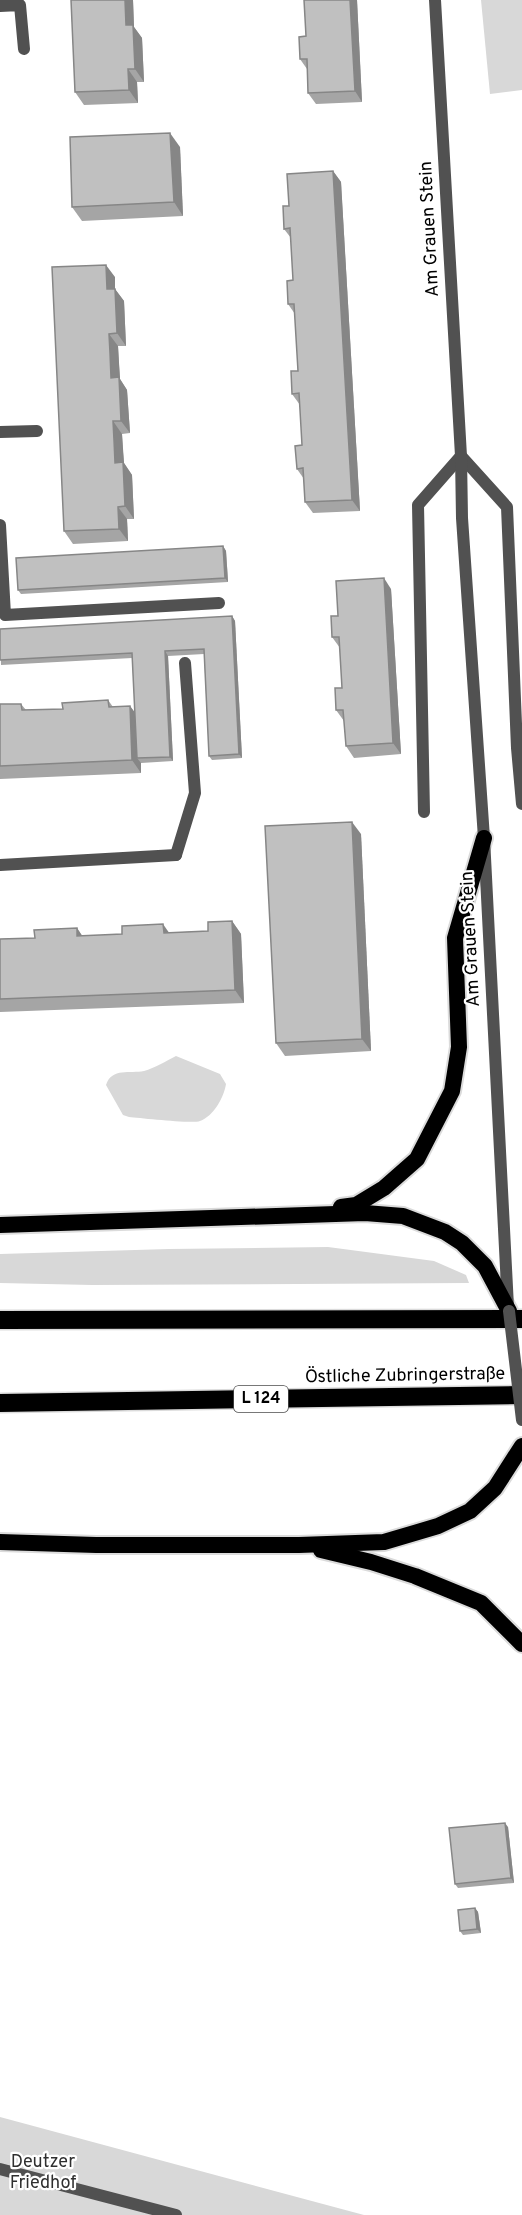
<svg xmlns="http://www.w3.org/2000/svg" width="522" height="2215" viewBox="0 0 522 2215" font-family="Overpass,sans-serif">
<style>
.green{fill:#d8d8d8}
.lines{fill:none;stroke-linecap:round;stroke-linejoin:round}
.trunk-casing{stroke:#dbdbdb;stroke-width:20}
.motorway-casing{stroke:#dbdbdb;stroke-width:21}
.service{stroke:#515151;stroke-width:12}
.minor{stroke:#515151;stroke-width:12}
.tertiary{stroke:#515151;stroke-width:12}
.trunk{stroke:#000;stroke-width:16}
.motorway{stroke:#000;stroke-width:18}
.tertiary-bridge{stroke:#515151;stroke-width:12}
.wall{fill:#a5a5a5}
.shaded-wall{fill:#868686}
.building{fill:#c0c0c0;stroke:#868686;stroke-width:1.5}
.labels{text-anchor:middle;dominant-baseline:central;stroke-width:4.5;stroke-linejoin:round;paint-order:stroke}
.shield{fill:#fff;stroke:#4c4c4c;stroke-width:1.5}
.shield-label{font-size:16px;font-weight:bold;fill:#000}
.street-label{font-size:18px;fill:#000;stroke:#fff}
.park-label{font-size:18px;fill:#2f2f2f;stroke:#fff}
</style>
<rect width="100%" height="100%" fill="#fff"/>
<g class="green">
<path d="M481 0H522V90L490 94Z"/>
<path d="M176 1056 220 1074 226 1084C224 1097 214 1116 200 1121 192 1124 141 1118 129 1117L123 1115 106 1085C112 1067 130 1074 144 1071 155 1068 166 1061 176 1056Z"/>
<path d="M328 1247 434 1261 466 1275 469 1283 92 1285 0 1283V1254L169 1249Z"/>
<path d="M0 2117 364 2215H0Z"/>
</g>
<g class="lines">
<defs>
<g id="trunk">
<path d="M341 1207 356 1205 384 1188 417 1159 452 1091 459 1047 455 938 484 838"/>
<path d="M0 1225 365 1213 403 1216 445 1232 462 1243 485 1266 509 1311"/>
<path d="M0 1542 96 1545H299L384 1542 438 1526 470 1511 495 1488 522 1446"/>
<path d="M321 1550 371 1562 415 1576 481 1603 522 1644"/>
</g>
<g id="motorway">
<path d="M0 1320 522 1319"/>
<path d="M0 1403 522 1395"/>
</g>
</defs>
<use href="#trunk" class="trunk-casing"/>
<use href="#motorway" class="motorway-casing"/>
<g class="service">
<path d="M0 525 5 615 219 603"/>
<path d="M424 812 418 505 461 456 507 507 517 748 522 804"/>
<path d="M176 855 195 793 185 663"/>
<path d="M0 2169 176 2215"/>
</g>
<g class="minor">
<path d="M0 6 20 5 24 49"/>
<path d="M0 432 37 431"/>
<path d="M0 865 176 855"/>
</g>
<path class="tertiary" d="M435 0 461 456 462 518 484 838 508 1307"/>
<use href="#trunk" class="trunk"/>
<use href="#motorway" class="motorway"/>
<path class="tertiary-bridge" d="M509 1311 522 1420"/>
</g>
<g class="wall">
<path d="M71 0H133L134 27 142 38 144 82H137L138 103 84 105 75 92Z"/>
<path d="M304 0H357L362 102 316 104 308 93 307 69 300 59 306 36Z"/>
<path d="M180 147 183 216 82 221 72 207Z"/>
<path d="M333 171 341 182 360 511 313 513 305 502 304 479 297 469 302 445 300 405 292 394 298 371 295 314 288 304 293 280 291 238 284 229 289 206Z"/>
<path d="M115 277V289L124 301 126 346H118L119 365 120 379 127 390 130 433 122 434 123 452 124 463 132 475 134 519H127L128 541 73 544 64 531Z"/>
<path d="M223 546 226 551 228 582 21 594 18 590Z"/>
<path d="M391 589 401 754 354 758 346 746 344 721 336 710 342 688 340 648 332 637 338 616Z"/>
<path d="M232 616 235 621 242 758 212 760 209 756 204 654 168 656 173 761 141 763V773L0 779V704H21L26 710 63 709 108 700 113 707 130 706 135 713 132 658 1 665 0 629Z"/>
<path d="M361 834 371 1051 285 1056 276 1043Z"/>
<path d="M232 921 241 934 244 1003 0 1012V939L35 938 77 928 82 936 208 931Z"/>
<path d="M508 1827 514 1883 458 1888 455 1884Z"/>
<path d="M475 1908 478 1912 481 1933 463 1935 460 1931Z"/>
</g>
<g class="shaded-wall">
<path d="M125 0H133L134 27 142 38 144 82 135 69 126 25Z"/>
<path d="M350 0H357L362 102 355 91Z"/>
<path d="M128 69 137 82 138 103 129 90Z"/>
<path d="M170 133 180 147 183 216 174 202Z"/>
<path d="M333 171 341 182 360 511 352 500Z"/>
<path d="M106 265 115 277V289L124 301 126 346 117 333 107 289Z"/>
<path d="M109 334 118 346 120 379 127 390 130 433 121 421 111 378Z"/>
<path d="M113 421 122 434 124 463 132 475 134 519 125 506 115 463Z"/>
<path d="M118 507 127 519 128 541 119 529Z"/>
<path d="M223 546 226 551 228 582 225 578Z"/>
<path d="M384 578 391 589 401 754 393 743Z"/>
<path d="M232 616 235 621 242 758 239 754Z"/>
<path d="M165 651 168 656 173 761 170 757Z"/>
<path d="M130 706 139 718 137 758 141 763V773L132 760Z"/>
<path d="M352 822 361 834 371 1051 362 1039Z"/>
<path d="M232 921 241 934 244 1003 235 990Z"/>
<path d="M163 924 172 937 164 933Z"/>
<path d="M77 928 85 940 77 936Z"/>
<path d="M505 1823 508 1827 514 1883 511 1878Z"/>
<path d="M475 1908 478 1912 481 1933 477 1929Z"/>
</g>
<g class="building">
<path d="M71 0H125L126 25H133L135 69H128L129 90 75 92Z"/>
<path d="M304 0H350L355 91 308 93 307 59H300L299 37 306 36Z"/>
<path d="M170 133 174 202 72 207 70 137Z"/>
<path d="M333 171 352 500 305 502 303 468 297 469 295 446 302 445 299 393 292 394 291 371H298L294 304H288L287 281 293 280 290 228 284 229 283 206H289L287 174Z"/>
<path d="M106 265 107 289H115L117 333 109 334 110 353 111 378 119 377 121 421H113L114 440 115 463 123 462 125 506 118 507 119 529 64 531 52 267Z"/>
<path d="M223 546 225 578 18 590 16 558Z"/>
<path d="M384 578 393 743 346 746 343 710H336L335 688H342L339 637H332L331 616H338L336 581Z"/>
<path d="M232 616 239 754 209 756 204 649 165 651 170 757 137 758 132 653 0 660V629Z"/>
<path d="M108 700 109 707 130 706 132 760 0 766V704H21L22 710 63 709 62 703Z"/>
<path d="M352 822 362 1039 276 1043 265 826Z"/>
<path d="M232 921 235 990 0 999V939L35 938 34 930 77 928V936L122 934V926L143 925 163 924 164 933 208 931V922Z"/>
<path d="M505 1823 511 1878 455 1884 449 1828Z"/>
<path d="M475 1908 477 1929 460 1931 458 1910Z"/>
</g>
<g class="labels">
<rect class="shield" x="234" y="1386" width="54" height="26" rx="4.5"/>
<g class="shield-label">
<text x="261" y="1399">L 124</text>
</g>
<g class="street-label">
<text transform="translate(430 229) rotate(-93)">Am Grauen Stein</text>
<text transform="translate(471 939) rotate(-93)">Am Grauen Stein</text>
<text transform="translate(405 1376) rotate(-1)">Östliche Zubringerstraße</text>
</g>
<g class="park-label">
<text x="43" y="2162">Deutzer<tspan x="43" dy="21">Friedhof</tspan></text>
</g>
</g>
</svg>
